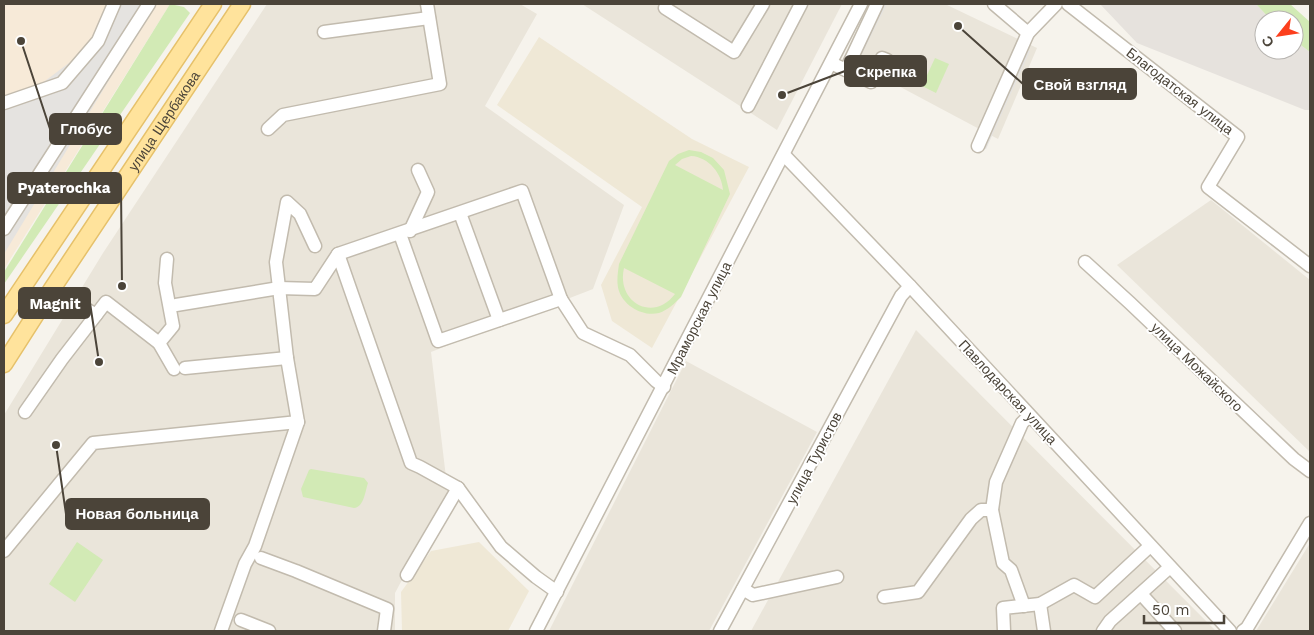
<svg xmlns="http://www.w3.org/2000/svg" width="1314" height="635" viewBox="0 0 1314 635" font-family="'Work Sans',sans-serif">
<style>
.residential{fill:#eae5da}
.commercial{fill:#f7ead8}
.industrial{fill:#e6e2dd}
.education{fill:#efe8d6}
.green{fill:#d2eab5;fill-rule:evenodd}
.parking{fill:#e5e3e0}
.lines{fill:none;stroke-linecap:round;stroke-linejoin:round}
.minor-casing{stroke:#c2bbae;stroke-width:15}
.major-casing{stroke:#e6c16a;stroke-width:19}
.minor{stroke:#fff;stroke-width:12}
.major{stroke:#ffe39c;stroke-width:16}
.labels{text-anchor:middle;dominant-baseline:central;stroke-width:4;stroke-linejoin:round;paint-order:stroke}
.street-label{font-size:14px;fill:#4b4439;stroke:#fff}
.leader{fill:none;stroke:#4b4439;stroke-width:2}
.callout-dot{fill:#4b4439;stroke:#fff;stroke-width:2}
.callout{fill:#4b4439;stroke:#4b4439;stroke-width:2}
.callout-label{font-size:15px;text-anchor:middle;font-weight:bold;fill:#fff}
</style>
<rect width="100%" height="100%" fill="#f6f3ec"/>
<g class="residential">
<path d="M267 4H520L537 14 485 106 624 205 593 289 431 352 448 494 395 593V631H4V415L103 253Z"/>
<path d="M582 4H842L777 130Z"/>
<path d="M872 4H945L1037 48 998 139 846 58Z"/>
<path d="M1211 200 1310 280V452L1117 265Z"/>
<path d="M916 330 1216 631H751Z"/>
<path d="M686 361 817 432 709 631H549Z"/>
<path d="M1310 543V631H1256Z"/>
</g>
<path class="commercial" d="M4 4H170L4 269Z"/>
<path class="industrial" d="M1100 4H1256L1271 20H1264V50H1294V40L1310 52V110H1305L1137 43Z"/>
<g class="education">
<path d="M539 37 692 139 749 167 652 348 612 321 601 285 642 207 497 105Z"/>
<path d="M479 542 529 591 508 631H402L401 592 431 551Z"/>
</g>
<g class="green">
<path d="M170 4 184 7 190 13 4 284V272Z"/>
<path d="M1256 4H1290L1310 22V52L1294 40V20H1271Z"/>
<path d="M935 58 949 64 936 93 922 86Z"/>
<path d="M689 150 701 152 713 158 724 170 730 194 681 297C675 303 668 310 659 313 643 317 624 306 619 291 616 282 618 272 619 264L669 161 678 154ZM691 156C709 157 722 174 723 190L675 165 682 159ZM624 268 675 294C653 323 616 302 624 268Z"/>
<path d="M311 469 364 478 368 483C365 492 364 507 354 508L303 497 301 489 309 470Z"/>
<path d="M77 542 103 560 75 602 49 584Z"/>
</g>
<g class="parking">
<path d="M110 4H155L4 254V96L29 93 89 48Z"/>
<path d="M882 4H887L862 54 859 53Z"/>
<path d="M1026 50 1030 51 986 149 982 148Z"/>
</g>
<g class="lines">
<defs>
<g id="minor">
<path d="M994 4 1028 33 1056 4"/>
<path d="M1068 4 1238 137 1208 187 1310 266"/>
<path d="M665 8 734 52 763 4"/>
<path d="M324 32 429 18"/>
<path d="M831 63 871 82 882 58 887 60"/>
<path d="M846 70 877 4"/>
<path d="M4 103 62 83 98 41 114 4"/>
<path d="M748 106 801 4"/>
<path d="M268 129 283 115 440 84 427 4"/>
<path d="M978 146 1028 33"/>
<path d="M784 155 910 286 1230 631"/>
<path d="M460 213 499 320"/>
<path d="M4 229 149 4"/>
<path d="M410 231 428 192 418 170"/>
<path d="M400 234 438 341 561 299 583 333 630 355 656 381 664 387"/>
<path d="M338 254 522 191 561 299"/>
<path d="M1085 262 1130 303 1294 459 1310 471"/>
<path d="M176 305 279 288 276 262 287 202 300 214 315 246"/>
<path d="M96 315 106 302 159 343 174 369"/>
<path d="M159 343 173 326 165 283 167 259"/>
<path d="M185 368 287 358"/>
<path d="M25 412 62 359 96 315 52 289"/>
<path d="M4 551 93 443 298 422"/>
<path d="M261 558 296 571 387 609 384 631"/>
<path d="M407 575 458 488"/>
<path d="M743 589 753 595 837 577"/>
<path d="M1141 594 1175 631"/>
<path d="M884 597 918 592 971 519 981 510H992"/>
<path d="M1040 604 1044 631"/>
<path d="M1024 606 1011 570 1003 563 992 510 996 482 1022 423 1029 416"/>
<path d="M241 620 269 631"/>
<path d="M221 631 245 564 255 546 298 422 287 358 279 288 315 289 338 254 411 463 420 467 458 488 501 547 536 577 557 592"/>
<path d="M536 631 861 4"/>
<path d="M720 631 901 296 910 286"/>
<path d="M1004 631 1003 608 1040 604 1074 585 1095 597 1150 546"/>
<path d="M1103 631 1110 621 1170 567"/>
<path d="M1243 631 1247 628 1310 523"/>
</g>
<g id="major">
<path d="M4 315 213 4"/>
<path id="s1" d="M4 364 52 289 242 4"/>
</g>
</defs>
<use href="#minor" class="minor-casing"/>
<use href="#major" class="major-casing"/>
<use href="#minor" class="minor"/>
<use href="#major" class="major"/>
</g>
<g class="labels">
<g class="street-label">
<text transform="translate(1180 91) rotate(38)">Благодатская улица</text>
<text stroke="none"><textPath href="#s1" startOffset="291">улица Щербакова</textPath></text>
<text transform="translate(699 318) rotate(-63)">Мраморская улица</text>
<text transform="translate(1197 367) rotate(44)">улица Можайского</text>
<text transform="translate(1008 392) rotate(47)">Павлодарская улица</text>
<text transform="translate(814 458) rotate(-62)">улица Туристов</text>
</g>
</g>
<path class="leader" d="M782 95L845 71M958 26L1023 84M21 41L50 129M122 286L121 188M99 362L90 303M56 445L66 514"/>
<g class="callout-dot">
<circle cx="782" cy="95" r="5"/>
<circle cx="958" cy="26" r="5"/>
<circle cx="21" cy="41" r="5"/>
<circle cx="122" cy="286" r="5"/>
<circle cx="99" cy="362" r="5"/>
<circle cx="56" cy="445" r="5"/>
</g>
<g class="callout">
<rect x="845" y="56" width="81" height="30" rx="5"/>
<rect x="1023" y="69" width="113" height="30" rx="5"/>
<rect x="50" y="114" width="71" height="30" rx="5"/>
<rect x="8" y="173" width="113" height="30" rx="5"/>
<rect x="19" y="288" width="71" height="30" rx="5"/>
<rect x="66" y="499" width="143" height="30" rx="5"/>
</g>
<g class="callout-label">
<text x="886" y="77">Скрепка</text>
<text x="1080" y="90">Свой взгляд</text>
<text x="86" y="134">Глобус</text>
<text x="64" y="193">Pyaterochka</text>
<text x="55" y="309">Magnit</text>
<text x="137" y="519">Новая больница</text>
</g>
<rect width="1314" height="635" fill="none" stroke="#4b4439" stroke-width="10"/>
<g transform="translate(1279 35) rotate(240)"><circle r="24" fill="#ffffff" stroke="#b7b4b0"/>
<path d="M0-4L9 19L0 12L-9 19Z" fill="#fc3f1d"/>
<text y="-8" font-size="14" font-weight="bold" text-anchor="middle" fill="#4b4439">С</text>
</g>
<path d="M1144 615v8h80v-8" fill="none" stroke="#4b4439" stroke-width="2.5"/>
<text x="1152" y="615" font-size="15" fill="#4b4439" stroke="#ffffff" stroke-width="4" paint-order="stroke">50 m</text>
</svg>
